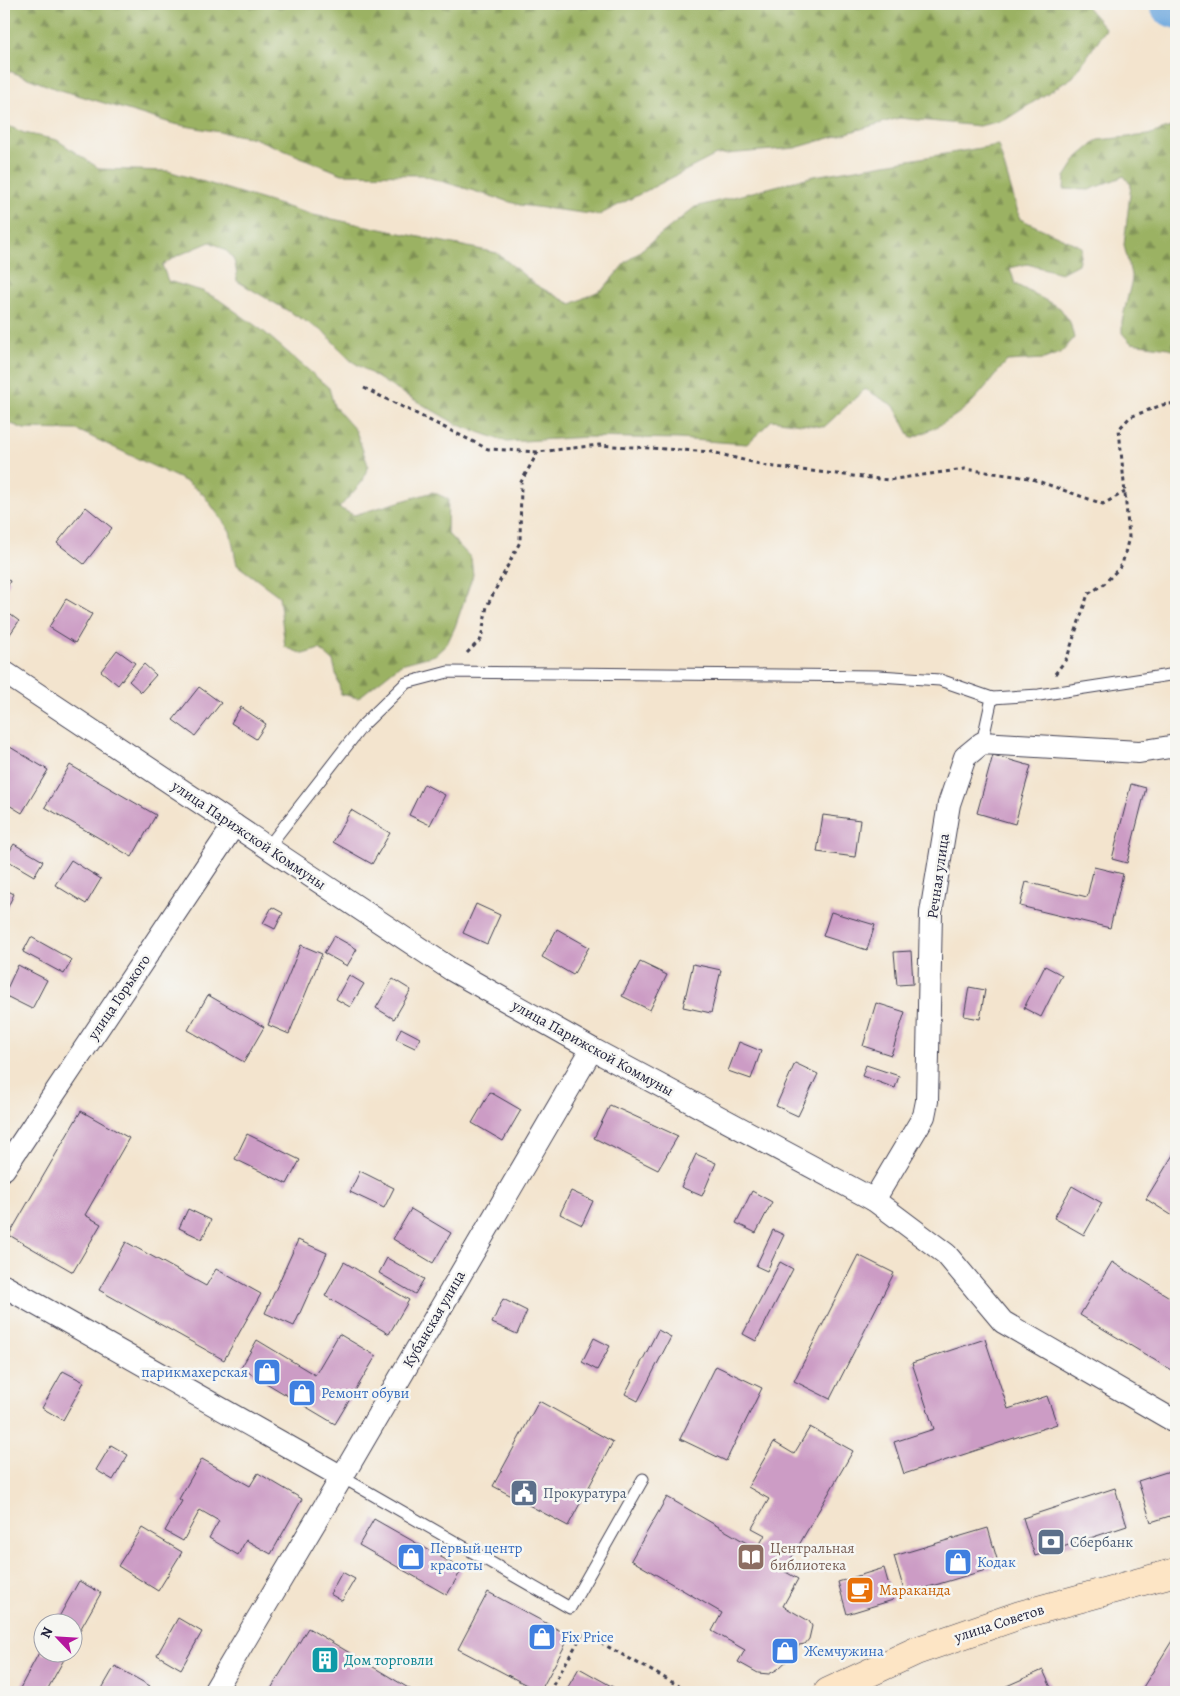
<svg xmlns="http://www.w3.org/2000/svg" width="1180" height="1696" viewBox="0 0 1180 1696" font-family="Alegreya,serif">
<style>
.forest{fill:url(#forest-firs);stroke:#5e6a4f}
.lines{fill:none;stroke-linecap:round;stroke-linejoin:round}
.river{stroke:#6ea8de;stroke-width:45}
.building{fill:#cc9cc5}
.service-casing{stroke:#413f51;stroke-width:13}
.minor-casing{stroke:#413f51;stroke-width:24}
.secondary-casing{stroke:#413f51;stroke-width:29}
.path{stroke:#413f51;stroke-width:3;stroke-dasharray:4 4;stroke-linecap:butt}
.service{stroke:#fff;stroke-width:11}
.minor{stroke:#fff;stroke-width:22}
.secondary{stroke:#fde5c5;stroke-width:28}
.labels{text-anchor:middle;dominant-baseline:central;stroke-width:5;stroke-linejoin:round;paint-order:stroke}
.street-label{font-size:15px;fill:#22223b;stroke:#f6f6f2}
.shop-label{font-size:15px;fill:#366cbe;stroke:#f6f6f2;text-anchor:start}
.service-label{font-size:15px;fill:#4e5e75;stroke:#f6f6f2;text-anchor:start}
.education-label{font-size:15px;fill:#785e54;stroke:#f6f6f2;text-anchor:start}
.food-label{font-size:15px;fill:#c56008;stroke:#f6f6f2;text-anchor:start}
.culture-label{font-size:15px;fill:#0d838f;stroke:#f6f6f2;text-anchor:start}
</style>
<defs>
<pattern id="forest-firs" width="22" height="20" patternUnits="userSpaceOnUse" patternTransform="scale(1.25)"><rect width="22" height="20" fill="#9bb263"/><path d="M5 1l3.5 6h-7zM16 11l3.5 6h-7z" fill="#7e9053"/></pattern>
</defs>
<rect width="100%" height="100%" fill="#f6f6f2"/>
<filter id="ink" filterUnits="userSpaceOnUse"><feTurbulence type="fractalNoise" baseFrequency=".02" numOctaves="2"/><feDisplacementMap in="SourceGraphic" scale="10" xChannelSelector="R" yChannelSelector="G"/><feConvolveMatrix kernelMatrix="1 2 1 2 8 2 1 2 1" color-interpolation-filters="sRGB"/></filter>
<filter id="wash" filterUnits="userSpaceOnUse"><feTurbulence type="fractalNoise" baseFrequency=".0096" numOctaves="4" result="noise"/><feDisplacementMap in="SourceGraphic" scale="20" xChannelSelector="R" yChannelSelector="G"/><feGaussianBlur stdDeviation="1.12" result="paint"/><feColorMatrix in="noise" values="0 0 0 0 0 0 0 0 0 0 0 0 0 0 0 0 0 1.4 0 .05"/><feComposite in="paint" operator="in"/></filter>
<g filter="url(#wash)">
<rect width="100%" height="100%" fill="#f3e4ce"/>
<g class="forest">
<path d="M4 4H1084L1106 29 1073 77 1005 120 979 126 899 118 795 148 716 155 599 215 520 205 421 175 342 174 254 138 174 124 54 88 4 69Z"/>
<path d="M4 124 24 133 57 140 100 169 168 171 313 215 497 253 536 285 571 304 603 289 625 263 695 207 814 176 998 145 1020 219 1082 247 1078 264 1061 273 1027 264 1010 268 1015 284 1060 308 1070 322 1074 338 1062 352 1044 359 1007 361C995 375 984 390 971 403 954 419 932 430 911 438L894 406 865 389 824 427 772 420 747 444 678 439 587 437 507 442 458 425 394 388 350 360 324 332 237 281C236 257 232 252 210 242L177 256 162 265 168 281 202 291 218 299 263 331 329 388 334 406 356 431 368 465 363 481 339 508 354 515 433 492 448 499 447 533 471 558 473 575 455 627 447 644 435 655 401 664 358 698 341 694 333 661 320 649 303 654 285 647 279 596 237 565 230 531 203 494 187 482 77 430 24 429 4 421Z"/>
<path d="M1176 125V352L1169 348 1131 343 1122 333V321L1132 279 1124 245 1131 185 1124 176 1089 190 1064 189 1065 177 1078 157 1098 140 1148 135Z"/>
</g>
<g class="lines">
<path class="river" d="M1172 4 1176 6"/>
</g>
<g id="blocks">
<g class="building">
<path d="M86 507 112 528 84 564 57 543Z"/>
<path d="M4 578 10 581 4 594Z"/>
<path d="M66 599 92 614 75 643 49 627Z"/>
<path d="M4 610 19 621 4 643Z"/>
<path d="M117 650 135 663 118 685 101 671Z"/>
<path d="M144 664 156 675 141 692 129 681Z"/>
<path d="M199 687 221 703 195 736 173 720Z"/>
<path d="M241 707 266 724 256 739 231 723Z"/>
<path d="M10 747 48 770 22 813 4 802V757Z"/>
<path d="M993 755 1031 766 1015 824 977 813Z"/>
<path d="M70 765 156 815 132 857 45 807Z"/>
<path d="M424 784 445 795 430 825 409 815Z"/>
<path d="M1131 784 1146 788 1127 863 1112 859Z"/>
<path d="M351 810 390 833 372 864 333 842Z"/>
<path d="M823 815 860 820 855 857 817 852Z"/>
<path d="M14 844 43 861 34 876 5 859Z"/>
<path d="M71 860 101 879 86 904 55 885Z"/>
<path d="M1094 867 1123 874 1110 928 1020 906 1026 882 1087 897Z"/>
<path d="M4 889 14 894 4 915Z"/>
<path d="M476 904 500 915 487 944 463 933Z"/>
<path d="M272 907 283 913 275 929 263 923Z"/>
<path d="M831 912 875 925 867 950 823 936Z"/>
<path d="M557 929 589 947 573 975 542 957Z"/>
<path d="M334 936 357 949 347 966 324 953Z"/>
<path d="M31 937 72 960 64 974 23 952Z"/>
<path d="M301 945 322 954 289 1034 268 1025Z"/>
<path d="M911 951 913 984 897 985 894 952Z"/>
<path d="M640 962 667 975 650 1010 622 996Z"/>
<path d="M693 964 721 970 711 1013 683 1007Z"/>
<path d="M18 965 47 980 32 1009 4 995Z"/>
<path d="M1045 966 1062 975 1041 1017 1024 1008Z"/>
<path d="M349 975 364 984 350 1007 336 999Z"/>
<path d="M393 979 411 990 394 1019 376 1008Z"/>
<path d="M969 987 985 990 980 1019 964 1016Z"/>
<path d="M208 995 264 1027 244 1062 188 1030Z"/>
<path d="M876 1003 905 1012 891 1055 863 1046Z"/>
<path d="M401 1028 420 1038 415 1048 396 1039Z"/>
<path d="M739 1042 761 1051 751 1079 728 1071Z"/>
<path d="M795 1063 818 1074 798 1116 776 1106Z"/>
<path d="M866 1065 899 1076 895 1088 862 1076Z"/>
<path d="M490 1092 521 1110 503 1141 472 1123Z"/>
<path d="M610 1105 678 1136 658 1170 594 1138Z"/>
<path d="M81 1111 129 1138 85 1215 101 1224 73 1272 9 1235Z"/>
<path d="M247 1134 300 1160 287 1184 235 1159Z"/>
<path d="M1176 1150V1218L1146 1199Z"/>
<path d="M696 1154 716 1163 702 1196 681 1187Z"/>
<path d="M360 1171 394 1188 384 1208 350 1192Z"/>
<path d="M1072 1186 1102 1203 1084 1235 1054 1218Z"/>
<path d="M571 1191 593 1201 582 1225 560 1214Z"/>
<path d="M752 1191 772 1202 756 1233 736 1223Z"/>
<path d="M188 1209 211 1220 202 1239 179 1228Z"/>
<path d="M411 1209 451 1233 433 1263 393 1239Z"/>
<path d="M773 1230 784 1235 767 1271 756 1266Z"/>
<path d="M298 1240 327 1253 294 1326 265 1313Z"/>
<path d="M126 1242 206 1286 216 1269 261 1294 224 1360 99 1290Z"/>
<path d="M858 1255 894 1273 830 1399 794 1381Z"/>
<path d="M387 1258 424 1279 415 1294 379 1273Z"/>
<path d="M344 1262 409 1300 389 1334 325 1296Z"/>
<path d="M780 1262 793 1269 756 1341 743 1334Z"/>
<path d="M1112 1262 1176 1301V1373L1080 1315Z"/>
<path d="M503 1299 527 1311 517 1334 492 1323Z"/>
<path d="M658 1330 671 1337 638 1401 625 1394Z"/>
<path d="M339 1334 376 1356 335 1424 241 1368 257 1340 315 1375Z"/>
<path d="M594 1338 610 1346 597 1370 582 1362Z"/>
<path d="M985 1339 1008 1409 1047 1396 1057 1424 904 1474 894 1442 934 1429 912 1363Z"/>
<path d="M716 1366 762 1388 726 1461 680 1439Z"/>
<path d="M63 1371 84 1382 63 1420 42 1408Z"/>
<path d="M539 1401 613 1442 568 1526 493 1486Z"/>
<path d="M810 1427 853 1451 784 1571 798 1579 783 1606 809 1621 812 1626 809 1639 805 1644 799 1645 795 1653 778 1669 769 1674 758 1673 738 1662 745 1650 712 1631 722 1613 631 1560 667 1497 757 1549 765 1535 752 1528 769 1499 748 1487 774 1442 794 1454Z"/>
<path d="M111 1445 128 1455 113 1480 96 1470Z"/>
<path d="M202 1459 250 1486 258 1473 302 1499 271 1554 246 1540 238 1555 209 1538 219 1521 200 1510 183 1541 165 1531 182 1501 179 1499Z"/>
<path d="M1176 1469V1514L1151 1522 1138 1481Z"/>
<path d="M1115 1488 1127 1526 1035 1556 1023 1518Z"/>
<path d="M374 1519 462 1569 447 1595 359 1545Z"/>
<path d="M142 1528 182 1552 158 1591 118 1566Z"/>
<path d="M988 1528 999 1566 905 1594 894 1556Z"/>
<path d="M884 1568 893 1600 847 1614 838 1582Z"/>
<path d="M342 1572 355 1579 342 1601 330 1594Z"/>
<path d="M79 1581 101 1593 72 1644V1624H55Z"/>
<path d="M488 1592 570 1636 540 1692 458 1649Z"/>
<path d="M178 1618 202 1632 181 1669 157 1655Z"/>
<path d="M308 1628 415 1692H269Z"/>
<path d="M1175 1636 1176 1637V1692H1140Z"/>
<path d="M42 1647V1654H67L46 1692H18Z"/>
<path d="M115 1666 150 1686 147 1692H100Z"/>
<path d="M579 1668 622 1692H565Z"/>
<path d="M1043 1670 1053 1692H993Z"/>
</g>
</g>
</g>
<g filter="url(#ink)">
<use href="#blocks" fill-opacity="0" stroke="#413f51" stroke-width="1"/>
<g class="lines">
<defs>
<g id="service">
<path d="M982 743 992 698"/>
<path d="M268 847 363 725 406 683 448 672 879 676 940 680 992 698 1039 695 1176 674"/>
<path d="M342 1477 570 1608 643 1479"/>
</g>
<g id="minor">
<path d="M4 672 452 970 592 1049 874 1200 946 1254 1003 1322 1176 1422"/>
<path d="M4 1169 234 825"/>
<path d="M874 1200 924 1116 927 1101 931 913 949 804 965 757 982 743 1139 752 1176 746"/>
<path d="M4 1286 342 1477"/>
<path d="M214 1692 342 1477 592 1049"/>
</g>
<path id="secondary" d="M828 1692 916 1651 1020 1615 1176 1572"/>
</defs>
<use href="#service" class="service-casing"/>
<use href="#minor" class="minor-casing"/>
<use href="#secondary" class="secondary-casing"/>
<g class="path">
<path d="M364 388 488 449 538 452 599 445 712 452 767 466 888 480 965 469 1029 478 1103 504 1125 492"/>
<path d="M467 653 481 639 487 606 520 542 521 482 538 452"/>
<path d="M1055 674 1067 658 1088 594 1104 584 1122 565 1129 537 1119 429 1130 417 1162 405 1176 403"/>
<path d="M549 1692 583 1633 690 1692"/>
</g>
<use href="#service" class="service"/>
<use href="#minor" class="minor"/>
<use href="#secondary" class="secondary"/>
</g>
</g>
<defs>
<symbol id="shop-square" viewBox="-11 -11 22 22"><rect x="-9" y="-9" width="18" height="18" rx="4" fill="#3f7fe0" stroke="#f6f6f2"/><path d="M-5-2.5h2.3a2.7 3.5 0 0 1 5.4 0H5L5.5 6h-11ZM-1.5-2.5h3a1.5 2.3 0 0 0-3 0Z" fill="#fff"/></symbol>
<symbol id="civic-square" viewBox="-11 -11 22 22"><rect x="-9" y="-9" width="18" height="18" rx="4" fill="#5c6f8a" stroke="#f6f6f2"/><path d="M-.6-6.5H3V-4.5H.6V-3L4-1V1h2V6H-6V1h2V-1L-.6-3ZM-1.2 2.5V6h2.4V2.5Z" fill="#fff"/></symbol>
<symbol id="bank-square" viewBox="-11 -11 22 22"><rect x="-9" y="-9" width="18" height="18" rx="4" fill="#5c6f8a" stroke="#f6f6f2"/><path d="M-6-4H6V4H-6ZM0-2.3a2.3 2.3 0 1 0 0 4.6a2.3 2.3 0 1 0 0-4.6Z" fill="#fff"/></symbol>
<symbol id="library-square" viewBox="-11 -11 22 22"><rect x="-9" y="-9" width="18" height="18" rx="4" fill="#8d6e63" stroke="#f6f6f2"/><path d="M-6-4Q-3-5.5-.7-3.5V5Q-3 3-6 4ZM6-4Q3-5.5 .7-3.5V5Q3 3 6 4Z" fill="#fff"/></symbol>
<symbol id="cafe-square" viewBox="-11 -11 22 22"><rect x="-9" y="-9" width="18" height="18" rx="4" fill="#e8710a" stroke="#f6f6f2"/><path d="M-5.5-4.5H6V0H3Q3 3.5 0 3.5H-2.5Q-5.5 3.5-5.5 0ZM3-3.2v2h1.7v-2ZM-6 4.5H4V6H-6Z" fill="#fff"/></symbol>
<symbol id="building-square" viewBox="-11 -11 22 22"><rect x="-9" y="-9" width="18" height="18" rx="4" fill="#0f9aa8" stroke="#f6f6f2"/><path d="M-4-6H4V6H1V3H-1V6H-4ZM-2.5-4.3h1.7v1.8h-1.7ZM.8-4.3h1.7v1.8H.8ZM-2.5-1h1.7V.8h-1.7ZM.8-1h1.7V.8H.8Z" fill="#fff"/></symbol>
</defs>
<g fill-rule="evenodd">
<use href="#shop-square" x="251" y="1356" width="32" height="32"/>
<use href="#shop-square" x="286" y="1377" width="32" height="32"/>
<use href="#civic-square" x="508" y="1477" width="32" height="32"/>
<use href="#bank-square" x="1035" y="1526" width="32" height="32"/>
<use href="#shop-square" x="395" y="1541" width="32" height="32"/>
<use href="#library-square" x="735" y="1541" width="32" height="32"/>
<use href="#shop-square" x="942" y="1546" width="32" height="32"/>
<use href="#cafe-square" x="844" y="1574" width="32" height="32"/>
<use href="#shop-square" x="526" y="1621" width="32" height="32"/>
<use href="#shop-square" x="769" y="1635" width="32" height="32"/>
<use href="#building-square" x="309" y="1644" width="32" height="32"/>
</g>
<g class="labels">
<g class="street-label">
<text transform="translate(249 835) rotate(34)">улица Парижской Коммуны</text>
<text transform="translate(938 876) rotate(-82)">Речная улица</text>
<text transform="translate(119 997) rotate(-56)">улица Горького</text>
<text transform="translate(593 1048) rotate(29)">улица Парижской Коммуны</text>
<text transform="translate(434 1319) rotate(-60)">Кубанская улица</text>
<text transform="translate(999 1623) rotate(-18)">улица Советов</text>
</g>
<g class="shop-label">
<text x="248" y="1372" text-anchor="end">парикмахерская</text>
<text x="321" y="1393">Ремонт обуви</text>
<text x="430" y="1548">Первый центр<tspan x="430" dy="17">красоты</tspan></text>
<text x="977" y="1562">Кодак</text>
<text x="561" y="1637">Fix Price</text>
<text x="804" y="1651">Жемчужина</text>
</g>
<g class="service-label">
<text x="543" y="1493">Прокуратура</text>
<text x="1070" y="1542">Сбербанк</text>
</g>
<g class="education-label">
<text x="770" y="1548">Центральная<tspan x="770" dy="17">библиотека</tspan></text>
</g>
<g class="food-label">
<text x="879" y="1590">Мараканда</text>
</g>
<g class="culture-label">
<text x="344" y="1660">Дом торговли</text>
</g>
</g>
<rect width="1180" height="1696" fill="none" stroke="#f6f6f2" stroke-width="20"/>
<g transform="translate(58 1638) rotate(295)"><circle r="24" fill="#f6f6f2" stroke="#a1a1a9"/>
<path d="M0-4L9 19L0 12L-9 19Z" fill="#b5179e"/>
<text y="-8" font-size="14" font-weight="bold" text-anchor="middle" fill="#22223b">N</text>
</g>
</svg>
